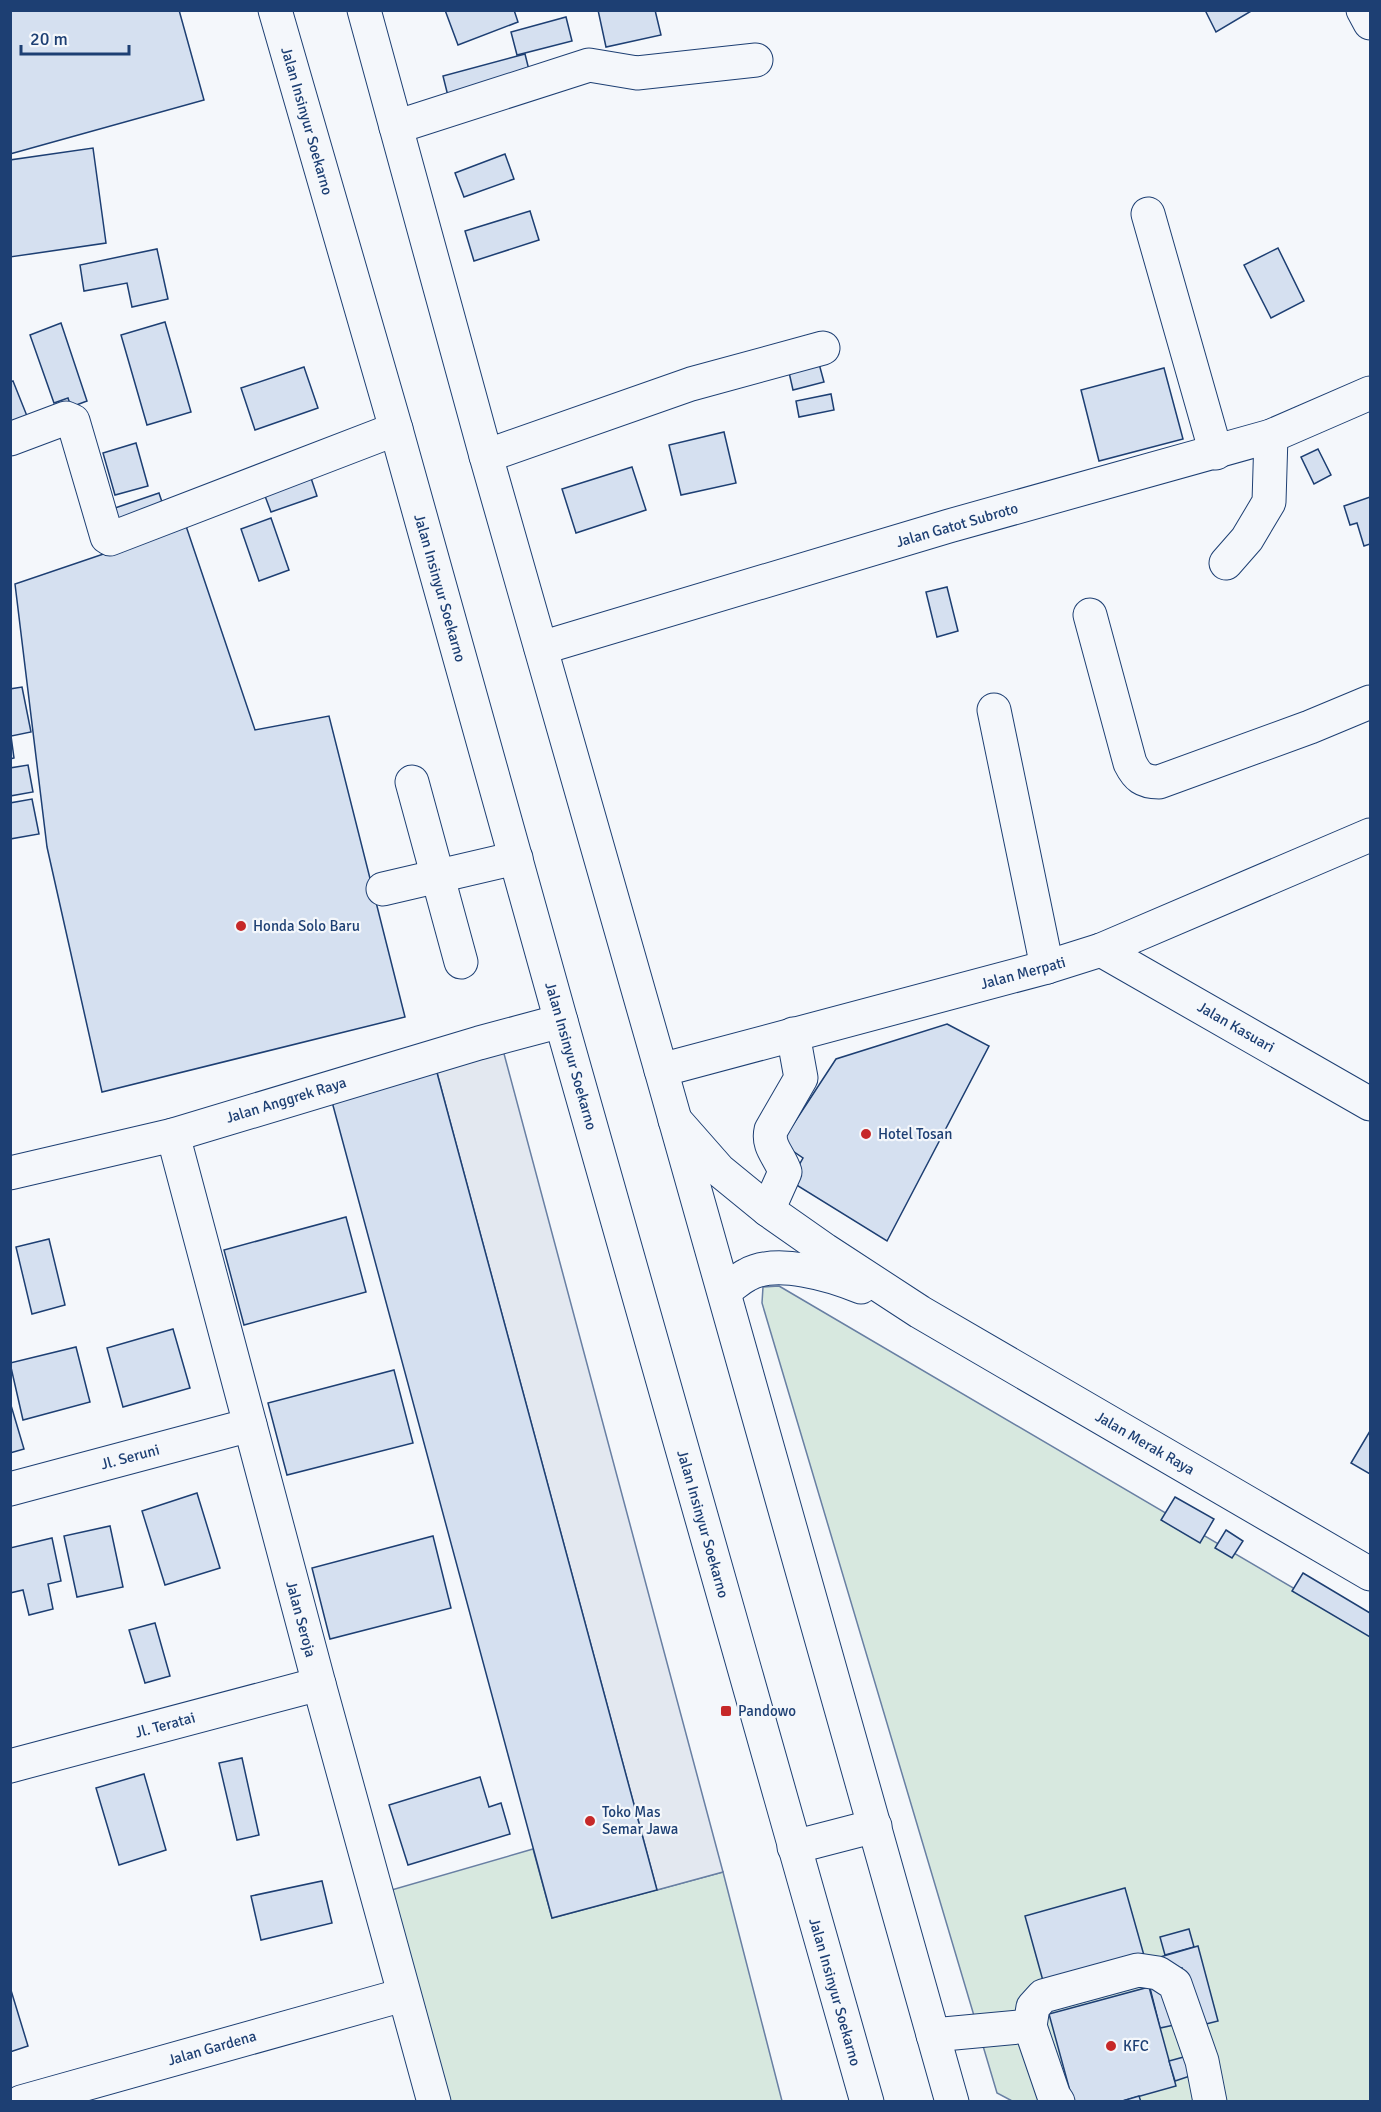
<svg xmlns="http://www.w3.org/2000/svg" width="1381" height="2112" viewBox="0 0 1381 2112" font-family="Signika,sans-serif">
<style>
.green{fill:#d7e8df;stroke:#687fa3;stroke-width:1.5}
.parking{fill:#e3e8f0;stroke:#687fa3;stroke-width:1.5}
.building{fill:#d5e0f0;stroke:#1d3f73;stroke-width:1.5}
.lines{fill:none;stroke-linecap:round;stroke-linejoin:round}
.minor-casing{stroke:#1d3f73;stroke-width:35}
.major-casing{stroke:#1d3f73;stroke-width:35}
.minor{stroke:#f4f7fb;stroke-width:33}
.major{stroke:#f4f7fb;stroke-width:33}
.poi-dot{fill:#c62828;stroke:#f4f7fb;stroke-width:2}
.labels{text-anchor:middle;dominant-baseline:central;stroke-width:4.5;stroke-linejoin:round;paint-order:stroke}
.street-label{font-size:15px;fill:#1d3f73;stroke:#f4f7fb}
.poi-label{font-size:15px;fill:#1d3f73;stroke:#f4f7fb;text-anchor:start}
</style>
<rect width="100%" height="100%" fill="#f4f7fb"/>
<g class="green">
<path d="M779 1286 1370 1633V2101L1014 2102 997 2093 762 1303 763 1287Z"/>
<path d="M533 1849 552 1918 723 1872 782 2101H442L388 1891Z"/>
</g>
<path class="parking" d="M503 1050 723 1872 657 1890 436 1069Z"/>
<g class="building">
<path d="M10 10H179L204 100 10 154Z"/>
<path d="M445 10H514L518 22 458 45Z"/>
<path d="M598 10H655L661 35 606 47Z"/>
<path d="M1205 10H1253L1216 32Z"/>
<path d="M566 17 572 41 517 55 511 32Z"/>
<path d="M525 54 531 78 449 100 443 76Z"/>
<path d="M93 148 106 243 10 257V160Z"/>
<path d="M505 154 514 179 464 197 455 173Z"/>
<path d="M530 211 539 240 474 261 465 231Z"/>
<path d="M1278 248 1304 301 1271 318 1244 265Z"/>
<path d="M157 249 168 299 132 307 127 283 84 291 80 265Z"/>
<path d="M165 322 191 412 147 425 121 335Z"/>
<path d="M61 323 87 401 71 407 68 398 54 403 30 335Z"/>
<path d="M818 360 824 382 793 390 788 368Z"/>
<path d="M304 367 318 408 255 430 241 388Z"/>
<path d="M1164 368 1183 439 1099 461 1081 390Z"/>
<path d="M13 381 29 421 10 429V382Z"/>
<path d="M831 394 834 410 799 417 796 401Z"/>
<path d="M724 432 736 483 681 495 669 445Z"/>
<path d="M136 443 148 486 115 495 103 453Z"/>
<path d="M1318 449 1331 475 1314 484 1301 457Z"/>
<path d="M632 467 646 510 576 533 562 489Z"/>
<path d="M309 472 317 496 271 512 262 488Z"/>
<path d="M159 493 167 517 123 532 115 508Z"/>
<path d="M1370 497V544L1364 546 1357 523 1350 525 1344 506Z"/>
<path d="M271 518 289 570 259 581 241 529Z"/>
<path d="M186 526 255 730 329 716 405 1017 102 1092 47 847 15 584Z"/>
<path d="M947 587 958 631 937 637 926 592Z"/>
<path d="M22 687 31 732 11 736 14 758 10 759V689Z"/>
<path d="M28 765 33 792 10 796V768Z"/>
<path d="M32 799 39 834 10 839V803Z"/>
<path d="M947 1024 989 1046 887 1241 790 1181 803 1158 781 1143 836 1059Z"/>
<path d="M436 1069 657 1890 552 1918 331 1098Z"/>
<path d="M346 1217 366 1292 244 1325 224 1250Z"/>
<path d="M49 1239 65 1305 32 1314 16 1247Z"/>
<path d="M173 1329 190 1388 123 1407 107 1348Z"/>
<path d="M76 1347 90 1402 23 1420 10 1363Z"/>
<path d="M394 1370 413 1443 287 1475 268 1403Z"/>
<path d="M10 1402 24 1449 10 1453Z"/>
<path d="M1370 1431V1474L1351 1463Z"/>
<path d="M197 1493 220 1568 165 1585 142 1511Z"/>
<path d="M1175 1497 1214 1519 1200 1543 1161 1520Z"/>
<path d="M110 1526 123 1587 77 1597 64 1536Z"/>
<path d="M1226 1530 1243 1541 1232 1558 1215 1548Z"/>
<path d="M433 1536 451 1608 330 1639 312 1568Z"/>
<path d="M52 1538 61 1581 48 1584 53 1609 29 1615 23 1590 10 1593V1548Z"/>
<path d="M1303 1573 1370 1613V1637L1292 1591Z"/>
<path d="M155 1623 170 1676 145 1683 129 1630Z"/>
<path d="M242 1758 259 1835 237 1840 219 1763Z"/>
<path d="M144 1774 166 1850 119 1865 96 1788Z"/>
<path d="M480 1777 489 1807 501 1803 510 1834 408 1865 389 1805Z"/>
<path d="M322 1881 332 1923 261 1940 251 1896Z"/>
<path d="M1125 1888 1145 1959 1045 1988 1025 1916Z"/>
<path d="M1189 1929 1194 1947 1165 1955 1160 1937Z"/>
<path d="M1198 1946 1218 2021 1198 2026 1182 1968 1164 1973 1160 1957Z"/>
<path d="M1168 1983 1179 2024 1160 2028 1150 1988Z"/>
<path d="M10 1987 28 2046 10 2052Z"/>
<path d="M1149 1987 1176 2086 1119 2102H1073L1049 2014Z"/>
<path d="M1191 2055 1196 2074 1175 2081 1169 2061Z"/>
<path d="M1139 2096 1141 2102H1119Z"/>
</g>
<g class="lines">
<defs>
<g id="minor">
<path d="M1363 10 1370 23"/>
<path d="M396 127 589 65 637 73 756 60"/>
<path d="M1148 214 1216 453"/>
<path d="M10 439 66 418 73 421 107 537 110 539 396 429"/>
<path d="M486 456 691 384 823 348"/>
<path d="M1226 563 1247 539 1269 502 1271 436"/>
<path d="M1090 615 1130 763C1137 777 1143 782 1159 782L1310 727 1370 702"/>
<path d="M541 648 949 526 1271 436 1370 393"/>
<path d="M994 710 1047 967"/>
<path d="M412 782 461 962"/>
<path d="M383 889 516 858"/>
<path d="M1101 950 1370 1104"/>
<path d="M661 1070 1047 967 1101 950 1370 835"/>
<path d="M675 1120 719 1170 768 1210 825 1250 920 1312 1370 1574"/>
<path d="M173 1135 319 1684 434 2102"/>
<path d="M10 1173 173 1135 479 1043 561 1021"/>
<path d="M768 1210 785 1172C780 1156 767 1147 771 1130L801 1078 793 1034"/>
<path d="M724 1291C732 1286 739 1279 747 1275 776 1258 832 1275 861 1287"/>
<path d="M10 1489 250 1425"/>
<path d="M10 1766 319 1684"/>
<path d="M933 2035 1030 2026"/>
<path d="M21 2102 403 1995"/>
<path d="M1058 2102 1054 2096 1030 2026 1033 2007 1043 1996 1138 1970 1158 1973 1175 1984 1202 2061 1210 2102"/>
</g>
<g id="major">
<path d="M275 10 396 429 561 1021 867 2102"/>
<path d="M364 10 486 456 661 1070 952 2102"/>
<path d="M794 1847 875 1826"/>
</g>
</defs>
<use href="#minor" class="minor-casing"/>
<use href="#major" class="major-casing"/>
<use href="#minor" class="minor"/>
<use href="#major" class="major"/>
</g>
<g class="poi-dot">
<circle cx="241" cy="926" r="6"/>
<circle cx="866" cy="1134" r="6"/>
<rect x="720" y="1705" width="12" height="12" rx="3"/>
<circle cx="590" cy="1821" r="6"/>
<circle cx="1111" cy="2046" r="6"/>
</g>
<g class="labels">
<g class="street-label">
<text transform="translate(307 121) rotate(74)">Jalan Insinyur Soekarno</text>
<text transform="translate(957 525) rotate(-16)">Jalan Gatot Subroto</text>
<text transform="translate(440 588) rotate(74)">Jalan Insinyur Soekarno</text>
<text transform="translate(1023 973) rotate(-15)">Jalan Merpati</text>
<text transform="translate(1236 1027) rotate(30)">Jalan Kasuari</text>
<text transform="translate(571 1056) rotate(74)">Jalan Insinyur Soekarno</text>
<text transform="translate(286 1100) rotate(-17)">Jalan Anggrek Raya</text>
<text transform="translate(1145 1443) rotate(30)">Jalan Merak Raya</text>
<text transform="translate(130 1457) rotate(-15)">Jl. Seruni</text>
<text transform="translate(703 1524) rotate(74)">Jalan Insinyur Soekarno</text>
<text transform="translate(301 1619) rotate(75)">Jalan Seroja</text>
<text transform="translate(165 1725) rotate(-15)">Jl. Teratai</text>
<text transform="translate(835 1992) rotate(74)">Jalan Insinyur Soekarno</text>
<text transform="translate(212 2048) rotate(-16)">Jalan Gardena</text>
</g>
<g class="poi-label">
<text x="253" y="926">Honda Solo Baru</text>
<text x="878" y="1134">Hotel Tosan</text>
<text x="738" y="1711">Pandowo</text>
<text x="602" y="1812">Toko Mas<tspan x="602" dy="17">Semar Jawa</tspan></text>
<text x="1123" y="2046">KFC</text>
</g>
</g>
<rect width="1381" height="2112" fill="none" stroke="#1d3f73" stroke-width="24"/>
<path d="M21 45v9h108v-9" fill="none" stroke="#1d3f73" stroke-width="3"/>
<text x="30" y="45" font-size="18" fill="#1d3f73" stroke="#f4f7fb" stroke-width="4.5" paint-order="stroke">20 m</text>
</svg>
